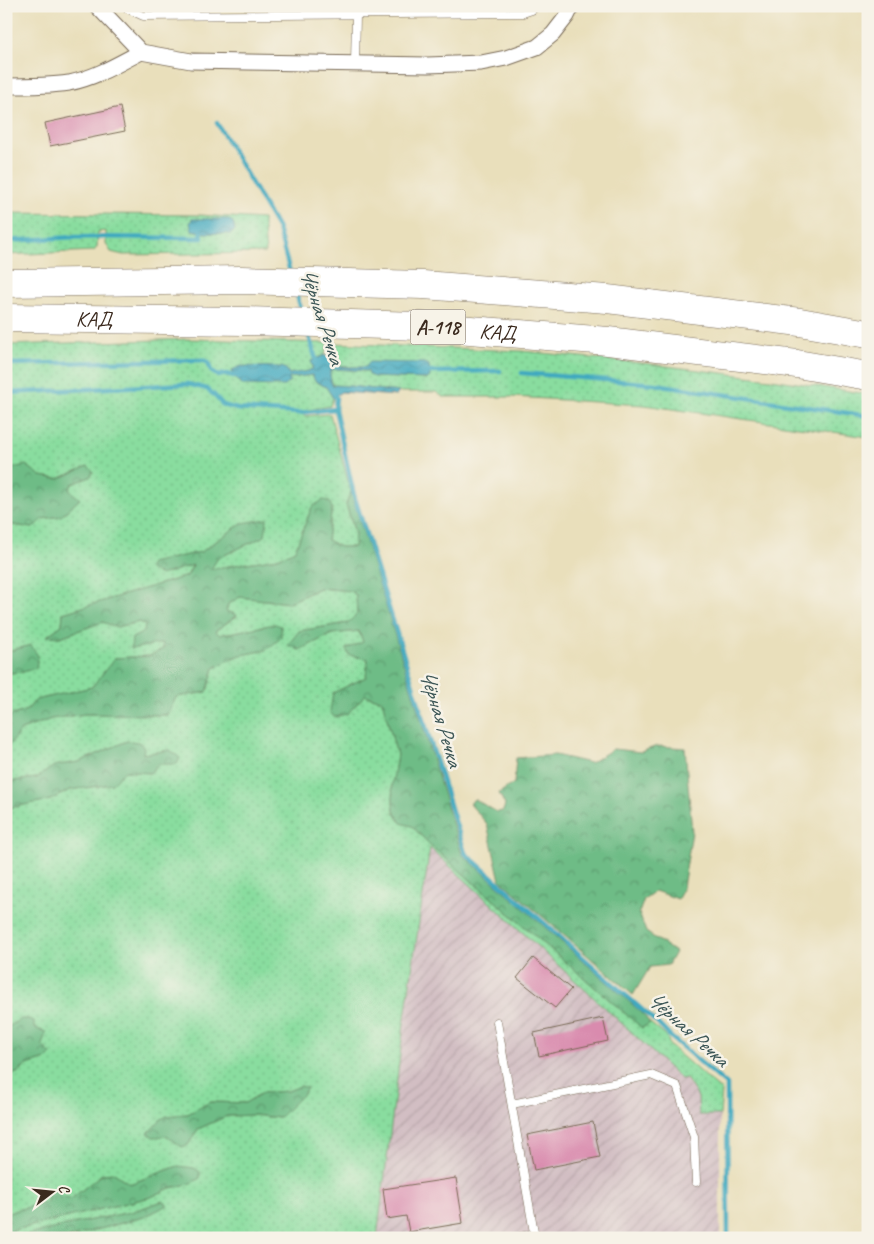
<svg xmlns="http://www.w3.org/2000/svg" width="874" height="1244" viewBox="0 0 874 1244" font-family="Caveat,sans-serif">
<style>
.industrial{fill:url(#industrial-furrows)}
.grass{fill:url(#grass-dots);stroke:#62845e;fill-rule:evenodd}
.forest{fill:url(#forest-crowns);stroke:#547352}
.water{fill:url(#water-waves);stroke:#3d6a6e}
.lines{fill:none;stroke-linecap:round;stroke-linejoin:round}
.stream{stroke:#3fa9bf;stroke-width:4.5}
.building{fill:#d98bae}
.service-casing{stroke:#786955;stroke-width:9}
.minor-casing{stroke:#786955;stroke-width:17}
.motorway-casing{stroke:#786955;stroke-width:29}
.service{stroke:#fff;stroke-width:8}
.minor{stroke:#fff;stroke-width:15}
.motorway{stroke:#fff;stroke-width:28}
.labels{text-anchor:middle;dominant-baseline:central;stroke-width:5;stroke-linejoin:round;paint-order:stroke}
.shield{fill:#f7f3e8;stroke:#73665b;stroke-width:1}
.shield-label{font-size:20px;font-weight:bold;fill:#3b2a1e}
.street-label{font-size:21px;fill:#3b2a1e;stroke:#f7f3e8}
.water-label{font-size:22px;font-style:italic;fill:#3c5656;stroke:#f7f3e8}
</style>
<defs>
<pattern id="industrial-furrows" width="10" height="10" patternUnits="userSpaceOnUse" patternTransform="scale(1.25)"><rect width="10" height="10" fill="#d2bec3"/><path d="M-1 1l2-2M0 10L10 0M9 11l2-2" fill="none" stroke="#b5a3a7"/></pattern>
<pattern id="grass-dots" width="8" height="8" patternUnits="userSpaceOnUse" patternTransform="scale(1.25)"><rect width="8" height="8" fill="#89dd9f"/><path d="M2 2h.1M6 6h.1" fill="none" stroke="#77be88" stroke-width="1.8" stroke-linecap="round"/></pattern>
<pattern id="forest-crowns" width="20" height="18" patternUnits="userSpaceOnUse" patternTransform="scale(1.25)"><rect width="20" height="18" fill="#6ebc86"/><path d="M2 6a3 3 0 1 1 6 0M12 15a3 3 0 1 1 6 0" fill="none" stroke="#5c996d"/></pattern>
<pattern id="water-waves" width="16" height="10" patternUnits="userSpaceOnUse" patternTransform="scale(1.25)"><rect width="16" height="10" fill="#3fa9bf"/><path d="M0 5q4-4 8 0t8 0" fill="none" stroke="#368a9b"/></pattern>
</defs>
<rect width="100%" height="100%" fill="#f7f3e8"/>
<filter id="ink" filterUnits="userSpaceOnUse"><feTurbulence type="fractalNoise" baseFrequency=".02" numOctaves="2"/><feDisplacementMap in="SourceGraphic" scale="10" xChannelSelector="R" yChannelSelector="G"/><feConvolveMatrix kernelMatrix="1 2 1 2 8 2 1 2 1" color-interpolation-filters="sRGB"/></filter>
<filter id="wash" filterUnits="userSpaceOnUse"><feTurbulence type="fractalNoise" baseFrequency=".0096" numOctaves="4" result="noise"/><feDisplacementMap in="SourceGraphic" scale="20" xChannelSelector="R" yChannelSelector="G"/><feGaussianBlur stdDeviation="1.12" result="paint"/><feColorMatrix in="noise" values="0 0 0 0 0 0 0 0 0 0 0 0 0 0 0 0 0 1.4 0 .05"/><feComposite in="paint" operator="in"/></filter>
<g filter="url(#wash)">
<rect width="100%" height="100%" fill="#e9dfbb"/>
<path class="industrial" d="M430 847 629 1030 681 1079 685 1078 698 1097 699 1115H720V1238H377L383 1189 404 1024Z"/>
<g class="grass">
<path d="M6 213 199 215 263 219 266 253 123 255 111 252 106 244V231L98 232 97 247 94 251 6 255Z"/>
<path d="M190 339 328 343 325 355 311 361 313 368 309 371 289 375 288 372 289 378 312 375 315 381 326 387 333 398 330 406 303 411 304 416 330 414 351 492 346 505 355 533V547H340L327 540 332 508 312 507 295 550 278 558 210 569 218 558 265 536 242 523 201 552 151 563 193 564 187 576 63 613 62 625 48 635 60 637 103 622 115 627 140 622 145 625 144 632 163 643V649L150 656 115 658 92 687 36 700 27 710 10 716 6 729V673L23 672 31 645 6 652V524L33 528 42 519 61 516 69 490 72 484 89 477 88 466 58 479 41 476 26 466 13 468 6 472V345Z"/>
<path d="M332 343 522 351 651 364 778 380 868 394V437L644 405 514 397H443L436 392H399L350 386 332 385 330 375V371L335 369 368 371 374 377 427 379 430 377 366 367H344L333 364 330 359Z"/>
<path d="M319 588 351 591 356 595 357 614 348 623 299 631V650L332 634 358 631 364 642 346 649 349 655 368 659 366 677 333 693 347 714 365 695 382 700 397 755 392 786 394 811 401 822 412 826 430 845 642 1028 650 1023 667 1037 670 1046 722 1091 720 1115H699L698 1097 686 1078 681 1079 629 1030 430 848 404 1024 383 1189 377 1238H67L144 1217 163 1201 131 1212 77 1223 16 1238H6V1232L151 1197 170 1188 189 1184 178 1166 130 1184 114 1173 102 1174 71 1199 64 1197 49 1190 47 1202 6 1213V1076L17 1073 27 1065 46 1059 9 1026 6 1030V810L13 807 50 800 70 790 112 784 125 771 150 773 158 764 177 763 170 750 143 754 127 741 79 762 54 766 37 778 6 782V747L8 746 21 730 51 719 85 714 168 715 176 697 207 692 214 668 237 656 266 650 275 624 219 635 215 631 237 616 226 611 228 604 240 597 289 603ZM301 1086 306 1088 303 1094 279 1118 254 1115 227 1116 198 1129 188 1145 182 1146 166 1136 167 1116 188 1114 210 1102 245 1103 262 1093 288 1091Z"/>
</g>
<g class="forest">
<path d="M26 465 41 476 58 479 88 466 93 471 90 477 72 484 69 490 80 499 61 516 42 519 33 528 7 524 6 472 13 468Z"/>
<path d="M351 492 462 854 642 1013 650 1023 642 1028 430 845 412 826 401 823 394 811 392 786 397 755 382 700 365 695 347 714 334 717 330 712 333 693 366 677 368 659 349 655 346 649 363 642 359 631 332 634 299 650 288 645 299 631 348 623 357 614 356 595 351 591 319 588 289 603 240 597 228 604 226 611 237 615 215 631 220 635 275 624 281 626V638L266 650 237 656 214 668 207 692 176 697 168 715 85 714 51 719 21 730 8 747H6V729L10 716 27 710 36 700 92 687 115 658 150 656 163 649V643L131 649 132 638 144 632 145 625 140 622 115 627 103 622 60 637 47 636 62 625 63 613 187 576 193 565 161 575 149 569 151 563 201 552 242 523 267 519 265 536 218 558 211 569 278 558 295 550 312 507 323 500 329 501 332 508 327 540 340 547H354L355 533 346 504Z"/>
<path d="M31 645 38 656 36 668 23 672 6 673V652Z"/>
<path d="M127 741 139 742 144 748 143 754 170 750 180 758 177 764H158L150 773 125 771 112 784 70 790 50 800 13 807 6 810V782L37 778 54 766 79 762Z"/>
<path d="M657 746 685 748 692 832 683 887 678 899 655 891 644 899 639 913 646 932 675 952 668 965 650 967 633 995 500 880 487 824 470 804 474 799 497 812 503 811 505 805 499 793 514 783 516 758 555 755 590 763 613 749 641 752Z"/>
<path d="M21 1019H28L34 1021V1028L46 1032 42 1045 51 1054 46 1059 27 1065 17 1073 6 1076V1030L9 1026Z"/>
<path d="M301 1086 307 1088 303 1094 279 1118 254 1115 227 1116 198 1129 188 1145 182 1147 166 1136 153 1137 148 1133 161 1119 167 1116 188 1114 210 1102 245 1103 262 1093 288 1091Z"/>
<path d="M178 1166 194 1168 200 1172V1178L189 1184 170 1188 151 1197 6 1232V1213L47 1202 49 1190 55 1188 64 1197 71 1199 102 1174 114 1173 130 1184Z"/>
<path d="M163 1201 168 1205 144 1217 67 1238H16L77 1223 131 1212Z"/>
</g>
<g class="water">
<path d="M192 219H227L233 222 235 230 231 234 205 233 192 230 190 223Z"/>
<path d="M325 355 330 359 333 364 344 367H366L369 362 424 363 429 365 430 377 427 379 374 377 369 375 368 371 335 369 330 371V376L332 385 350 386 399 392 396 396 341 392 333 398 326 387 315 381 312 375 289 378 290 381 284 386 242 385 234 376 232 370 241 366 282 367 286 369 289 374 308 371 313 368 311 361Z"/>
</g>
<g class="lines">
<g class="stream">
<path d="M217 123 278 229 290 272"/>
<path d="M6 241 75 237 202 238 201 232"/>
<path d="M296 292 302 313"/>
<path d="M308 333 317 363"/>
<path d="M6 364 201 360 208 362 211 371 218 376 226 374 234 376"/>
<path d="M430 372 500 371"/>
<path d="M522 373 655 384 868 416"/>
<path d="M333 392 336 398 335 409 354 495 465 853 656 1022 672 1038 727 1085 728 1238"/>
<path d="M6 393 188 384 207 389 214 395 223 405 237 409 299 413 335 409"/>
</g>
</g>
<g id="blocks">
<g class="building">
<path d="M120 107 125 131 50 146 45 123Z"/>
<path d="M533 958 571 989 555 1008 517 978Z"/>
<path d="M603 1018 608 1041 539 1056 534 1033Z"/>
<path d="M593 1122 600 1157 534 1170 527 1135Z"/>
<path d="M456 1178 463 1223 409 1232 406 1216 387 1219 383 1189Z"/>
</g>
</g>
</g>
<g filter="url(#ink)">
<use href="#blocks" fill-opacity="0" stroke="#786955" stroke-width="1"/>
<g class="lines">
<defs>
<g id="service">
<path d="M127 6 128 9 143 16 523 13 532 10 536 6"/>
<path d="M355 64 356 15"/>
<path d="M497 1022 535 1238"/>
<path d="M512 1104 651 1075 677 1086 694 1137 696 1182"/>
<path d="M516 1238 534 1234"/>
</g>
<g id="minor">
<path d="M97 6 141 52 191 61 428 65 481 63 506 58 537 47 553 34 567 16 572 6"/>
<path d="M6 86C27 86 49 86 69 83 95 78 118 64 141 52"/>
</g>
<g id="motorway">
<path d="M6 283 241 280 423 285 607 299 800 322 868 334"/>
<path id="s1" d="M6 318 244 321 420 326 608 341 797 364 868 376"/>
</g>
</defs>
<use href="#service" class="service-casing"/>
<use href="#minor" class="minor-casing"/>
<use href="#motorway" class="motorway-casing"/>
<use href="#service" class="service"/>
<use href="#minor" class="minor"/>
<use href="#motorway" class="motorway"/>
</g>
</g>
<g class="labels">
<rect class="shield" x="410.5" y="309.5" width="55" height="35" rx="4"/>
<g class="shield-label">
<text x="438" y="327">А-118</text>
</g>
<g class="street-label">
<text stroke="none"><textPath href="#s1" startOffset="88">КАД</textPath></text>
<text stroke="none"><textPath href="#s1" startOffset="492">КАД</textPath></text>
</g>
<g class="water-label">
<text transform="translate(322 316) rotate(72)">Чёрная Речка</text>
<text transform="translate(441 718) rotate(73)">Чёрная Речка</text>
<text transform="translate(688 1029) rotate(42)">Чёрная Речка</text>
</g>
</g>
<rect width="874" height="1244" fill="none" stroke="#f7f3e8" stroke-width="25"/>
<g transform="translate(52 1192) rotate(74)" stroke="#f7f3e8" stroke-width="4" paint-order="stroke">
<path d="M0-4L9 19L0 12L-9 19Z" fill="#3b2a1e"/>
<text y="-8" font-size="14" font-weight="bold" text-anchor="middle" fill="#3b2a1e">С</text>
</g>
</svg>
